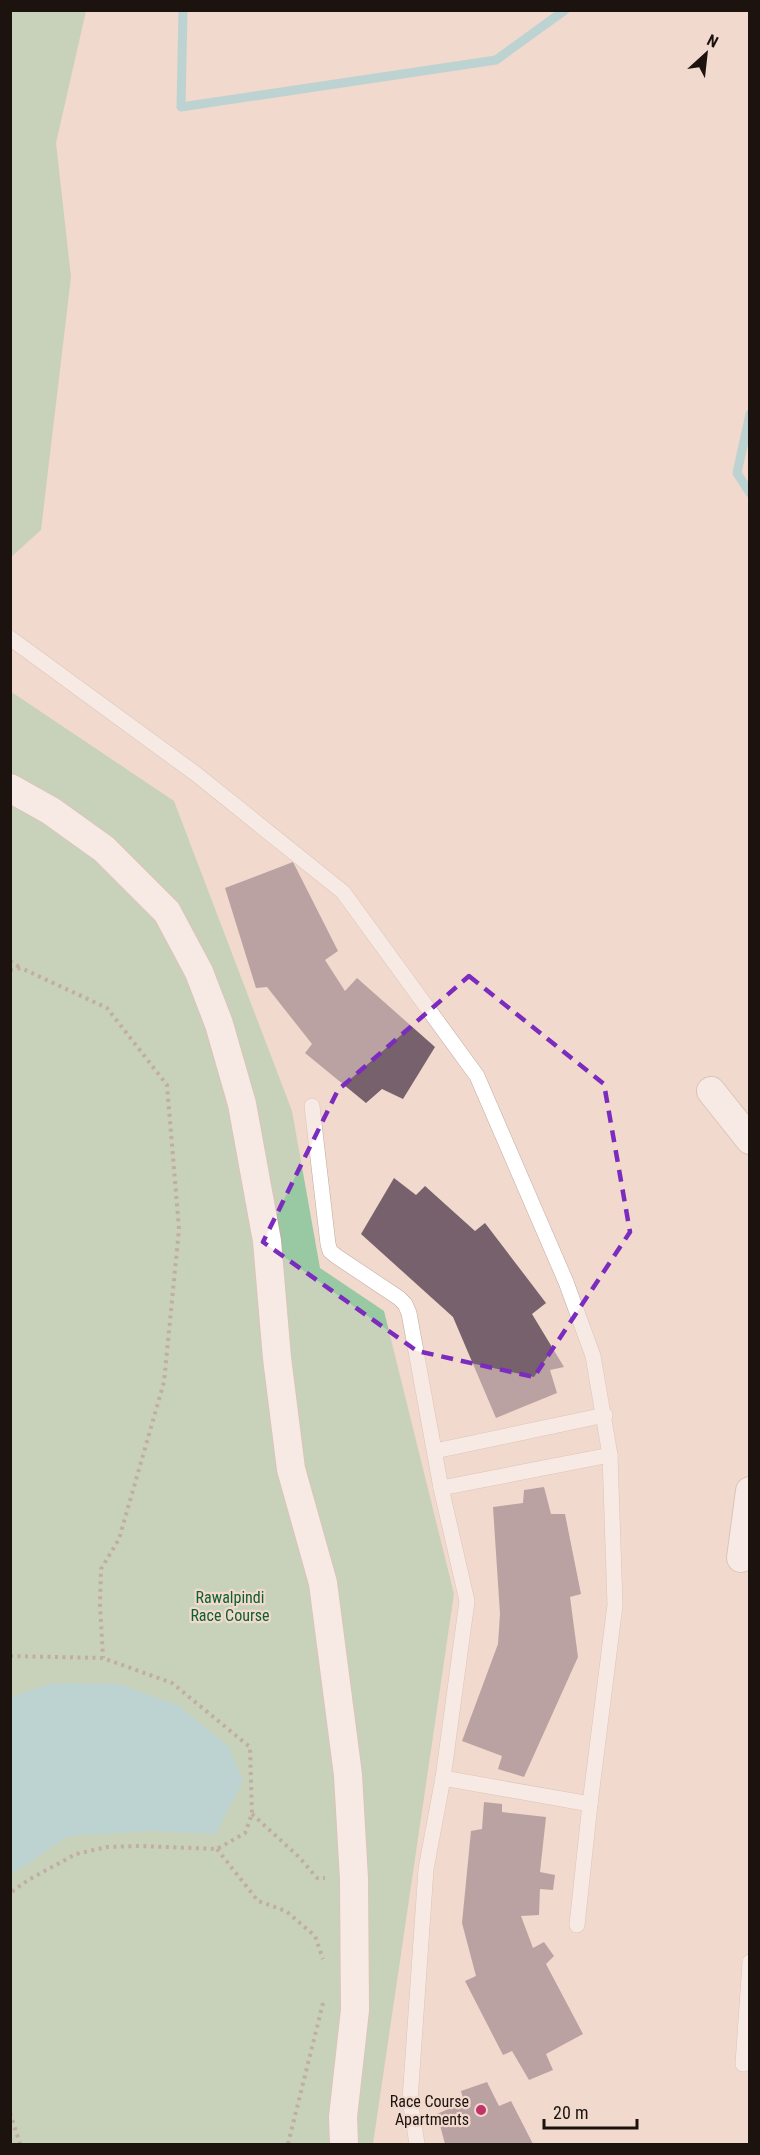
<svg xmlns="http://www.w3.org/2000/svg" width="760" height="2155" viewBox="0 0 760 2155" font-family="'Roboto Condensed',sans-serif">
<style>
.green{fill:#98c9a3}
.water{fill:#7dcdd7}
.lines{fill:none;stroke-linecap:round;stroke-linejoin:round}
.stream{stroke:#7dcdd7;stroke-width:9}
.building{fill:#77616c}
.lane-casing{stroke:#c2aba0;stroke-width:16}
.street-casing{stroke:#c2aba0;stroke-width:30}
.path{stroke:#897870;stroke-width:4;stroke-dasharray:3 4.5;stroke-linecap:butt}
.lane{stroke:#fff;stroke-width:15}
.street{stroke:#fff;stroke-width:28}
.marked{fill:none;stroke:#7b2cbf;stroke-width:4.5;stroke-dasharray:12 8;stroke-linejoin:round}
.poi-dot{fill:#c03468;stroke:#f1d9cd;stroke-width:2}
.labels{text-anchor:middle;dominant-baseline:central;stroke-width:4.5;stroke-linejoin:round;paint-order:stroke}
.park-label{font-size:16px;fill:#0d6130;stroke:#f1d9cd}
.poi-label{font-size:16px;fill:#1c130f;stroke:#f1d9cd;text-anchor:end}
</style>
<rect width="100%" height="100%" fill="#f1d9cd"/>
<g class="green">
<path d="M11 10 86 11 56 143 71 277 41 530 11 557Z"/>
<path d="M10 691 174 801 292 1111 320 1268 384 1311 454 1594 373 2144H11Z"/>
</g>
<path class="water" d="M53 1683 119 1684 179 1706 229 1747 243 1781 216 1834 150 1831 68 1836 11 1875V1697Z"/>
<g class="lines">
<g class="stream">
<path d="M183 10 181 107 496 60 565 10"/>
<path d="M750 414 737 473 750 493"/>
</g>
</g>
<g class="building">
<path d="M293 862 338 951 325 960 345 991 357 978 435 1047 403 1099 382 1089 366 1103 305 1053 312 1044 267 987 256 988 225 888Z"/>
<path d="M394 1178 416 1195 425 1186 475 1231 485 1223 546 1303 532 1314 564 1367 550 1370 557 1393 496 1418 453 1317 361 1234Z"/>
<path d="M544 1487 551 1514H565L581 1594 570 1597 578 1657 524 1777 498 1769 502 1756 462 1741 498 1644 500 1614 493 1507 523 1503 524 1490Z"/>
<path d="M484 1802 502 1804V1812L546 1817 540 1872 555 1875 553 1890 540 1889 539 1915 521 1916 533 1948 544 1942 554 1956 546 1964 583 2034 546 2054 553 2070 529 2080 512 2051 503 2055 465 1981 476 1976 462 1923 471 1831 482 1829Z"/>
<path d="M487 2082 499 2106 511 2101 533 2144H445L437 2114 464 2102 461 2091Z"/>
</g>
<g class="lines">
<defs>
<g id="lane">
<path d="M10 638 196 774 343 892 477 1076 566 1282 593 1356 610 1455 615 1605 590 1804 577 1925"/>
<path d="M312 1106 328 1244 330 1251 336 1256 399 1298 405 1304 409 1313 441 1488 467 1601 443 1778 426 1869 410 2100 417 2144"/>
<path d="M435 1451 605 1415"/>
<path d="M441 1488 610 1455"/>
<path d="M443 1778 590 1804"/>
<path d="M743 2064 750 1962"/>
</g>
<g id="street">
<path d="M10 788 51 811 104 849 167 912 199 972 219 1024 242 1104 267 1241 277 1358 291 1469 323 1583 348 1775 354 1879 355 2010 343 2117 344 2144"/>
<path d="M711 1091 750 1140"/>
<path d="M741 1558 750 1491"/>
</g>
</defs>
<use href="#lane" class="lane-casing"/>
<use href="#street" class="street-casing"/>
<g class="path">
<path d="M10 961 21 968"/>
<path d="M10 970 21 968 107 1008 167 1085 179 1229 164 1382 119 1539 101 1569 100 1604 103 1658"/>
<path d="M10 1656 103 1658 172 1683 250 1747 252 1814 245 1833 217 1849 141 1846 107 1847 76 1854 28 1880 10 1893"/>
<path d="M252 1814 299 1857 317 1878H325"/>
<path d="M217 1849 258 1901 286 1911 315 1936 323 1959"/>
<path d="M10 2113 20 2144"/>
<path d="M288 2144 323 2003"/>
</g>
<use href="#lane" class="lane"/>
<use href="#street" class="street"/>
</g>
<path d="M0 0H760V2155H0ZM469 976 604 1084 630 1232 534 1377 417 1351 263 1242 338 1090Z" fill="#f1d9cd" fill-opacity=".55" fill-rule="evenodd"/>
<path class="marked" d="M469 976 604 1084 630 1232 534 1377 417 1351 263 1242 338 1090Z"/>
<circle class="poi-dot" cx="481" cy="2110" r="6"/>
<g class="labels">
<g class="park-label">
<text x="230" y="1597">Rawalpindi<tspan x="230" dy="18">Race Course</tspan></text>
</g>
<g class="poi-label">
<text x="469" y="2101">Race Course<tspan x="469" dy="18">Apartments</tspan></text>
</g>
</g>
<rect width="760" height="2155" fill="none" stroke="#1c130f" stroke-width="24"/>
<g transform="translate(706 54) rotate(27)" stroke="#f1d9cd" stroke-width="4.5" paint-order="stroke">
<path d="M0-4.5L10 22L0 15L-10 22Z" fill="#1c130f"/>
<text y="-9" font-size="16" font-weight="bold" text-anchor="middle" fill="#1c130f">N</text>
</g>
<path d="M544 2119v9h93v-9" fill="none" stroke="#1c130f" stroke-width="3"/>
<text x="553" y="2119" font-size="18" fill="#1c130f" stroke="#f1d9cd" stroke-width="4.5" paint-order="stroke">20 m</text>
</svg>
